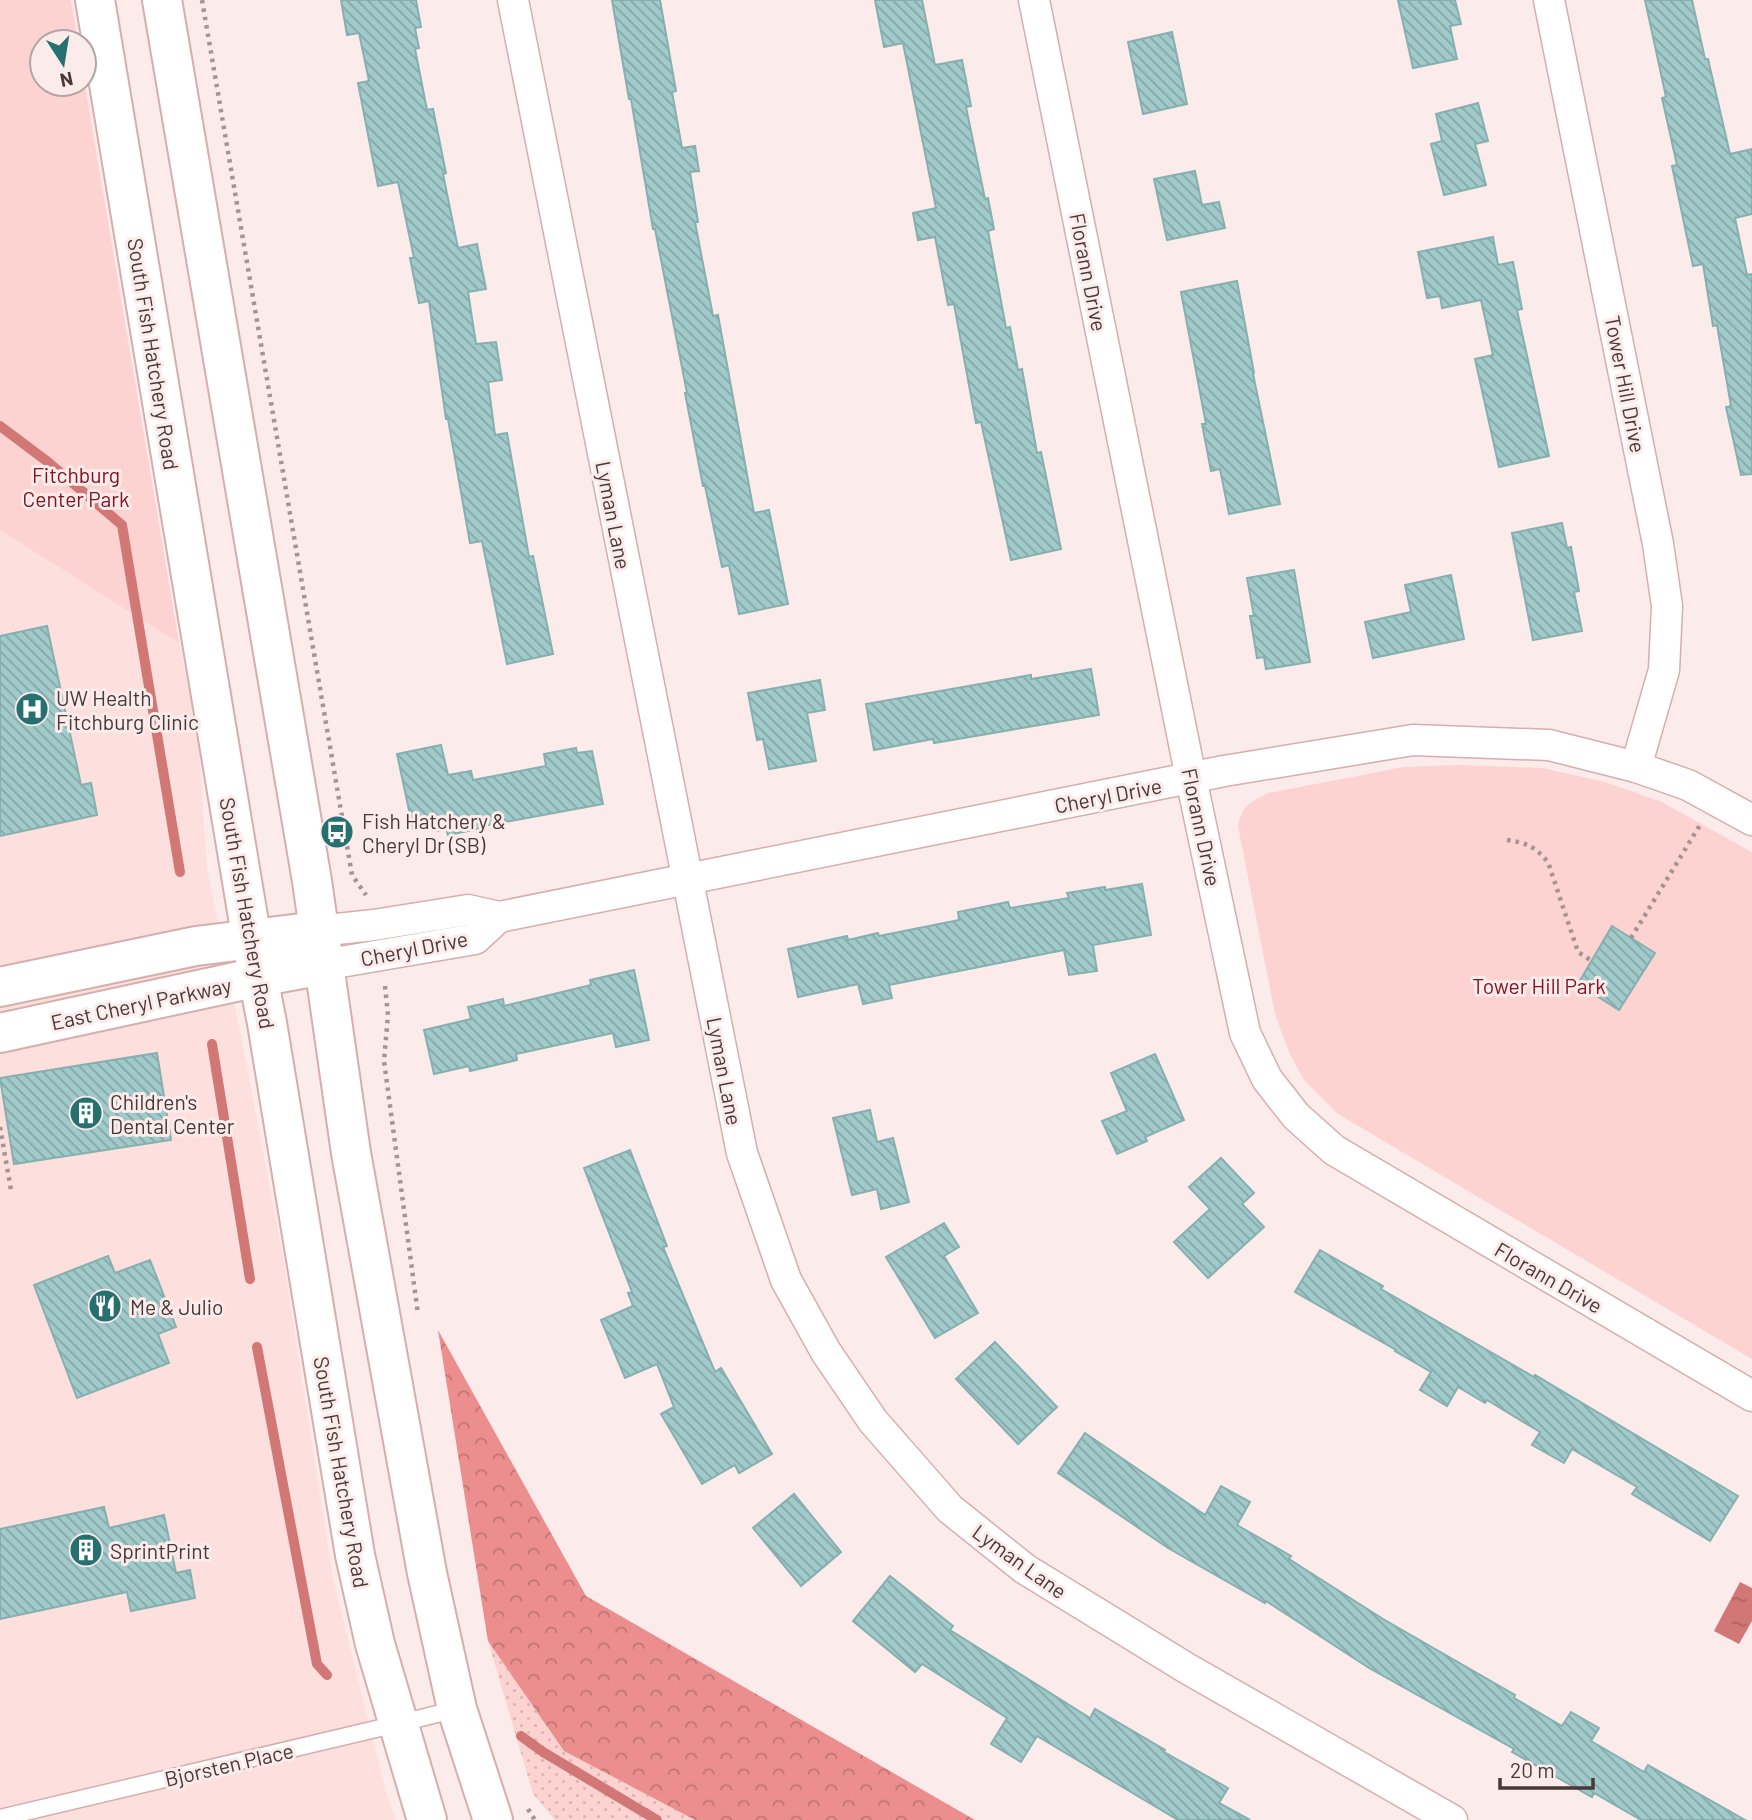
<svg xmlns="http://www.w3.org/2000/svg" width="1752" height="1820" viewBox="0 0 1752 1820" font-family="Barlow,sans-serif">
<style>
.built{fill:#fddfdd}
.grass{fill:url(#grass-dots)}
.forest{fill:url(#forest-crowns)}
.park{fill:#fdd3d1}
.water{fill:url(#water-ripples)}
.lines{fill:none;stroke-linecap:round;stroke-linejoin:round}
.stream{stroke:#d17776;stroke-width:10}
.building{fill:url(#building-back-hatch);stroke:#86b0af;stroke-width:2}
.lane-casing{stroke:#d5aead;stroke-width:19}
.street-casing{stroke:#d5aead;stroke-width:33}
.secondary-casing{stroke:#d5aead;stroke-width:42}
.path{stroke:#a59494;stroke-width:4.5;stroke-dasharray:3.5 5;stroke-linecap:butt}
.lane{stroke:#fff;stroke-width:16}
.street{stroke:#fff;stroke-width:30}
.secondary{stroke:#fff;stroke-width:38}
.labels{text-anchor:middle;dominant-baseline:central;stroke-width:6;stroke-linejoin:round;paint-order:stroke}
.street-label{font-size:21px;fill:#483838;stroke:#fcebeb}
.park-label{font-size:21px;fill:#811422;stroke:#fcebeb}
.poi-label{font-size:21px;fill:#483838;stroke:#fcebeb;text-anchor:start}
</style>
<defs>
<pattern id="grass-dots" width="8" height="8" patternUnits="userSpaceOnUse" patternTransform="scale(1.75)"><rect width="8" height="8" fill="#fdd3d1"/><path d="M2 2h.1M6 6h.1" fill="none" stroke="#dab6b4" stroke-width="1.8" stroke-linecap="round"/></pattern>
<pattern id="forest-crowns" width="20" height="18" patternUnits="userSpaceOnUse" patternTransform="scale(1.75)"><rect width="20" height="18" fill="#eb8e8d"/><path d="M2 6a3 3 0 1 1 6 0M12 15a3 3 0 1 1 6 0" fill="none" stroke="#c07574"/></pattern>
<pattern id="water-ripples" width="26" height="14" patternUnits="userSpaceOnUse" patternTransform="scale(1.75)"><rect width="26" height="14" fill="#d17776"/><path d="M2 4q2-2 4 0t4 0M15 11q2-2 4 0t4 0" fill="none" stroke="#ac6362"/></pattern>
<pattern id="building-back-hatch" width="6" height="6" patternUnits="userSpaceOnUse" patternTransform="scale(1.75)"><rect width="6" height="6" fill="#a0cbca"/><path d="M-1 5l2 2M0 0l6 6M5-1l2 2" fill="none" stroke="#84a6a5"/></pattern>
</defs>
<rect width="100%" height="100%" fill="#fcebeb"/>
<path class="built" d="M0 530 179 643 198 731 207 869 247 1067 283 1258 333 1579 387 1796 396 1820H0Z"/>
<path class="grass" d="M488 1641 564 1751 695 1820H555L533 1794Z"/>
<path class="forest" d="M438 1330 586 1596 975 1820H695L564 1751 488 1641Z"/>
<g class="park">
<path d="M0 0H71L78 42H42V84H84V79L179 643 0 530Z"/>
<path d="M1459 765 1542 768 1605 782 1662 802 1752 852V1359L1338 1114 1304 1080 1289 1052 1275 1014 1238 826C1242 805 1250 802 1269 793L1404 767Z"/>
</g>
<path class="water" d="M1740 1582 1752 1588V1621L1739 1644 1714 1631Z"/>
<g class="lines">
<g class="stream">
<path d="M0 426 48 462 122 525 180 872"/>
<path d="M212 1044 250 1279"/>
<path d="M257 1347 317 1664 327 1675"/>
<path d="M521 1736 543 1752 657 1820"/>
</g>
</g>
<g class="building">
<path d="M341 0H416L421 27 415 28 419 48 415 49 427 110 433 109 446 173 443 174 458 248 477 244 486 289 468 292 476 344 496 342 502 380 488 382 495 435 507 433 529 557 533 556 553 654 507 664 482 541 470 543 448 419H446L429 301 419 303 410 258H414L398 182 378 186 358 83 369 81 359 33 347 35Z"/>
<path d="M612 0H660L676 91 672 92 682 148 695 146 699 171 690 172 698 222H695L713 316 718 315 754 513 769 510 788 604 739 614 729 565 722 567 705 486H703L685 393H687L655 229H653L631 99H629Z"/>
<path d="M875 0H922L935 65 962 60 971 106 966 107 985 199 988 198 994 229 988 231 1006 328 1010 327 1018 370 1022 369 1037 453 1041 452 1061 549 1011 560 981 422 976 423 954 304 948 305 935 237 918 240 913 213 936 208 903 43 884 47Z"/>
<path d="M1398 0H1455L1461 24 1450 26 1457 59 1413 68Z"/>
<path d="M1645 0H1692L1705 59H1708L1730 154 1752 149V214L1735 218 1747 275 1752 274V474L1741 475 1726 407 1731 406 1717 325 1713 326 1703 264 1693 266 1672 166 1677 165 1662 98 1666 97Z"/>
<path d="M1172 32 1187 104 1143 114 1128 42Z"/>
<path d="M1478 103 1488 141 1475 144 1486 185 1444 195 1431 144 1442 141 1436 114Z"/>
<path d="M1195 171 1202 205 1219 202 1225 228 1167 240 1154 179Z"/>
<path d="M1493 237 1498 265 1513 262 1522 309 1517 310 1549 456 1499 467 1475 359 1493 355 1481 300 1442 308 1440 296 1427 298 1418 252Z"/>
<path d="M1237 281 1254 373 1253 374 1280 504 1229 514 1220 469 1211 471 1202 424H1206L1181 292Z"/>
<path d="M1562 523 1567 548 1571 547 1579 591 1574 592 1582 631 1533 640 1512 533Z"/>
<path d="M1294 570 1310 662 1266 669 1264 657 1257 658 1250 616H1254L1247 578Z"/>
<path d="M1451 575 1464 639 1373 658 1365 622 1411 612 1405 585Z"/>
<path d="M47 626 81 785 91 783 97 815 0 836V636Z"/>
<path d="M1091 669 1099 715 934 743 933 739 874 750 866 704 1031 675V679Z"/>
<path d="M820 680 825 710 807 713 816 761 769 769 763 739 757 740 748 693Z"/>
<path d="M441 745 448 775 471 771 473 780 546 766 544 754 576 748 577 753 592 751 603 804 483 826V828L448 835 446 829 437 831 436 824 413 829 397 754Z"/>
<path d="M1142 884 1151 935 1093 945 1097 971 1069 975 1064 950 889 985 892 998 863 1004 858 984 798 997 788 949 847 936 848 940 878 933 879 936 959 920 958 912 1008 902 1010 908 1069 898 1067 893 1105 887V890Z"/>
<path d="M1612 926 1655 953 1619 1010 1578 984Z"/>
<path d="M634 970 649 1040 616 1047 613 1033 516 1054 517 1060 470 1071 469 1066 434 1074 424 1030 471 1019 468 1007 503 999 504 1006 591 985 590 980Z"/>
<path d="M157 1053 171 1140 14 1164 0 1078Z"/>
<path d="M1155 1054 1184 1120 1145 1137 1147 1141 1117 1154 1102 1121 1127 1111 1111 1073Z"/>
<path d="M870 1110 877 1142 893 1138 909 1202 881 1209 877 1189 852 1195 833 1118Z"/>
<path d="M630 1150 667 1246 663 1247 715 1372 721 1368 772 1454 739 1473 735 1465 702 1484 661 1414 674 1407 657 1364 625 1378 601 1320 633 1306 628 1293 632 1292 584 1168Z"/>
<path d="M1221 1158 1254 1193 1242 1204 1264 1227 1208 1278 1174 1242 1210 1209 1189 1187Z"/>
<path d="M944 1223 959 1247 944 1256 978 1313 935 1338 886 1257Z"/>
<path d="M1320 1250 1383 1286 1381 1289 1534 1377 1535 1375 1738 1496 1710 1541 1632 1494 1637 1487 1572 1449 1564 1463 1532 1445 1540 1432 1487 1400 1485 1403 1458 1387 1447 1406 1420 1390 1431 1372 1395 1351 1396 1350 1295 1292Z"/>
<path d="M108 1256 115 1273 150 1260 176 1327 158 1334 169 1363 77 1398 34 1285Z"/>
<path d="M995 1342 1057 1407 1018 1444 956 1379Z"/>
<path d="M1085 1433 1205 1515 1221 1486 1250 1502 1237 1525 1291 1556 1289 1559 1383 1619 1515 1695 1514 1698 1562 1726 1571 1712 1599 1728 1591 1741 1644 1772 1648 1765 1745 1820H1641L1594 1793 1592 1797 1512 1752 1514 1749 1369 1668 1266 1601 1265 1603 1168 1548 1058 1473Z"/>
<path d="M794 1494 841 1552 801 1586 753 1528Z"/>
<path d="M104 1507 109 1528 164 1515 176 1573 190 1570 195 1598 131 1611 127 1592 0 1619V1529Z"/>
<path d="M890 1576 953 1626 950 1630 1090 1718 1095 1709 1165 1750 1164 1752 1228 1788 1219 1803 1250 1820H1178L1037 1736 1021 1762 991 1744 1007 1718 922 1664 915 1672 853 1621Z"/>
</g>
<g class="lines">
<defs>
<path id="lane" d="M0 1818 397 1724 457 1709"/>
<g id="street">
<path d="M513 0 742 1153 786 1280 826 1352 873 1421 950 1509 1025 1569 1188 1669 1452 1820"/>
<path d="M1034 0 1191 778 1245 1033 1267 1079 1296 1116 1334 1150 1752 1396"/>
<path d="M1549 0 1658 544 1667 606 1664 670 1636 767"/>
<path d="M318 931 374 925 468 910 499 917 1224 771 1413 740 1549 745 1636 767 1688 785 1752 820"/>
<path d="M323 965 475 939 499 917"/>
</g>
<g id="secondary">
<path d="M95 0 258 977 267 1023 355 1555 375 1644 427 1820"/>
<path d="M162 0 312 881 351 1153 427 1573 457 1709 493 1820"/>
<path d="M0 987 196 946 318 931"/>
<path d="M0 1033 258 977 323 965"/>
</g>
</defs>
<use href="#lane" class="lane-casing"/>
<use href="#street" class="street-casing"/>
<use href="#secondary" class="secondary-casing"/>
<g class="path">
<path d="M202 0 352 875 366 895"/>
<path d="M1507 840C1527 843 1534 846 1548 862L1578 952 1592 961"/>
<path d="M1631 938 1700 825"/>
<path d="M385 986 388 1015 384 1061 418 1314"/>
<path d="M0 1127 11 1190"/>
<path d="M528 1809 535 1820"/>
</g>
<use href="#lane" class="lane"/>
<use href="#street" class="street"/>
<use href="#secondary" class="secondary"/>
</g>
<defs>
<symbol id="hospital-disc" viewBox="-11 -11 22 22"><circle r="9.5" fill="#26716f" stroke="#fcebeb"/><path d="M-5-5h3v3.5h4V-5h3V5h-3V1.5h-4V5h-3Z" fill="#fff"/></symbol>
<symbol id="bus-disc" viewBox="-11 -11 22 22"><circle r="9.5" fill="#26716f" stroke="#fcebeb"/><path d="M-5-6H5V4H4V6H2V4H-2V6H-4V4H-5ZM-3.5-4V0h7V-4ZM-3.5 1.2v1.5H-2V1.2ZM2 1.2v1.5H3.5V1.2Z" fill="#fff"/></symbol>
<symbol id="building-disc" viewBox="-11 -11 22 22"><circle r="9.5" fill="#26716f" stroke="#fcebeb"/><path d="M-4-6H4V6H1V3H-1V6H-4ZM-2.5-4.3h1.7v1.8h-1.7ZM.8-4.3h1.7v1.8H.8ZM-2.5-1h1.7V.8h-1.7ZM.8-1h1.7V.8H.8Z" fill="#fff"/></symbol>
<symbol id="restaurant-disc" viewBox="-11 -11 22 22"><circle r="9.5" fill="#26716f" stroke="#fcebeb"/><path d="M-5-6h1v4h1v-4h1v4h1v-4h1v5L-1.5 .5V6h-2V.5L-5-1ZM5-6V6H3V1.5H1.5Q1.5-4 5-6Z" fill="#fff"/></symbol>
</defs>
<g fill-rule="evenodd">
<use href="#hospital-disc" x="13" y="690" width="38" height="38"/>
<use href="#bus-disc" x="318" y="813" width="38" height="38"/>
<use href="#building-disc" x="67" y="1094" width="38" height="38"/>
<use href="#restaurant-disc" x="86" y="1287" width="38" height="38"/>
<use href="#building-disc" x="67" y="1531" width="38" height="38"/>
</g>
<g class="labels">
<g class="street-label">
<text transform="translate(1089 272) rotate(79)">Florann Drive</text>
<text transform="translate(154 354) rotate(81)">South Fish Hatchery Road</text>
<text transform="translate(1626 384) rotate(79)">Tower Hill Drive</text>
<text transform="translate(614 515) rotate(79)">Lyman Lane</text>
<text transform="translate(1108 795) rotate(-11)">Cheryl Drive</text>
<text transform="translate(1202 827) rotate(78)">Florann Drive</text>
<text transform="translate(248 913) rotate(80)">South Fish Hatchery Road</text>
<text transform="translate(414 948) rotate(-11)">Cheryl Drive</text>
<text transform="translate(141 1003) rotate(-12)">East Cheryl Parkway</text>
<text transform="translate(725 1071) rotate(79)">Lyman Lane</text>
<text transform="translate(1549 1277) rotate(30)">Florann Drive</text>
<text transform="translate(342 1472) rotate(80)">South Fish Hatchery Road</text>
<text transform="translate(1020 1561) rotate(36)">Lyman Lane</text>
<text transform="translate(229 1764) rotate(-13)">Bjorsten Place</text>
</g>
<g class="park-label">
<text x="76" y="474">Fitchburg<tspan x="76" dy="24">Center Park</tspan></text>
<text x="1539" y="985">Tower Hill Park</text>
</g>
<g class="poi-label">
<text x="56" y="697">UW Health<tspan x="56" dy="24">Fitchburg Clinic</tspan></text>
<text x="362" y="820">Fish Hatchery &amp;<tspan x="362" dy="24">Cheryl Dr (SB)</tspan></text>
<text x="110" y="1101">Children's<tspan x="110" dy="24">Dental Center</tspan></text>
<text x="130" y="1306">Me &amp; Julio</text>
<text x="110" y="1550">SprintPrint</text>
</g>
</g>
<g transform="translate(63 63) rotate(168)"><circle r="33" fill="#fcebeb" stroke="#b4a3a3" stroke-width="2"/>
<path d="M0-5L12 26L0 18L-12 26Z" fill="#26716f"/>
<text y="-10" font-size="19" font-weight="bold" text-anchor="middle" fill="#483838">N</text>
</g>
<path d="M1500 1778v10h93v-10" fill="none" stroke="#483838" stroke-width="3.5"/>
<text x="1510" y="1778" font-size="21" fill="#483838" stroke="#fcebeb" stroke-width="5" paint-order="stroke">20 m</text>
</svg>
